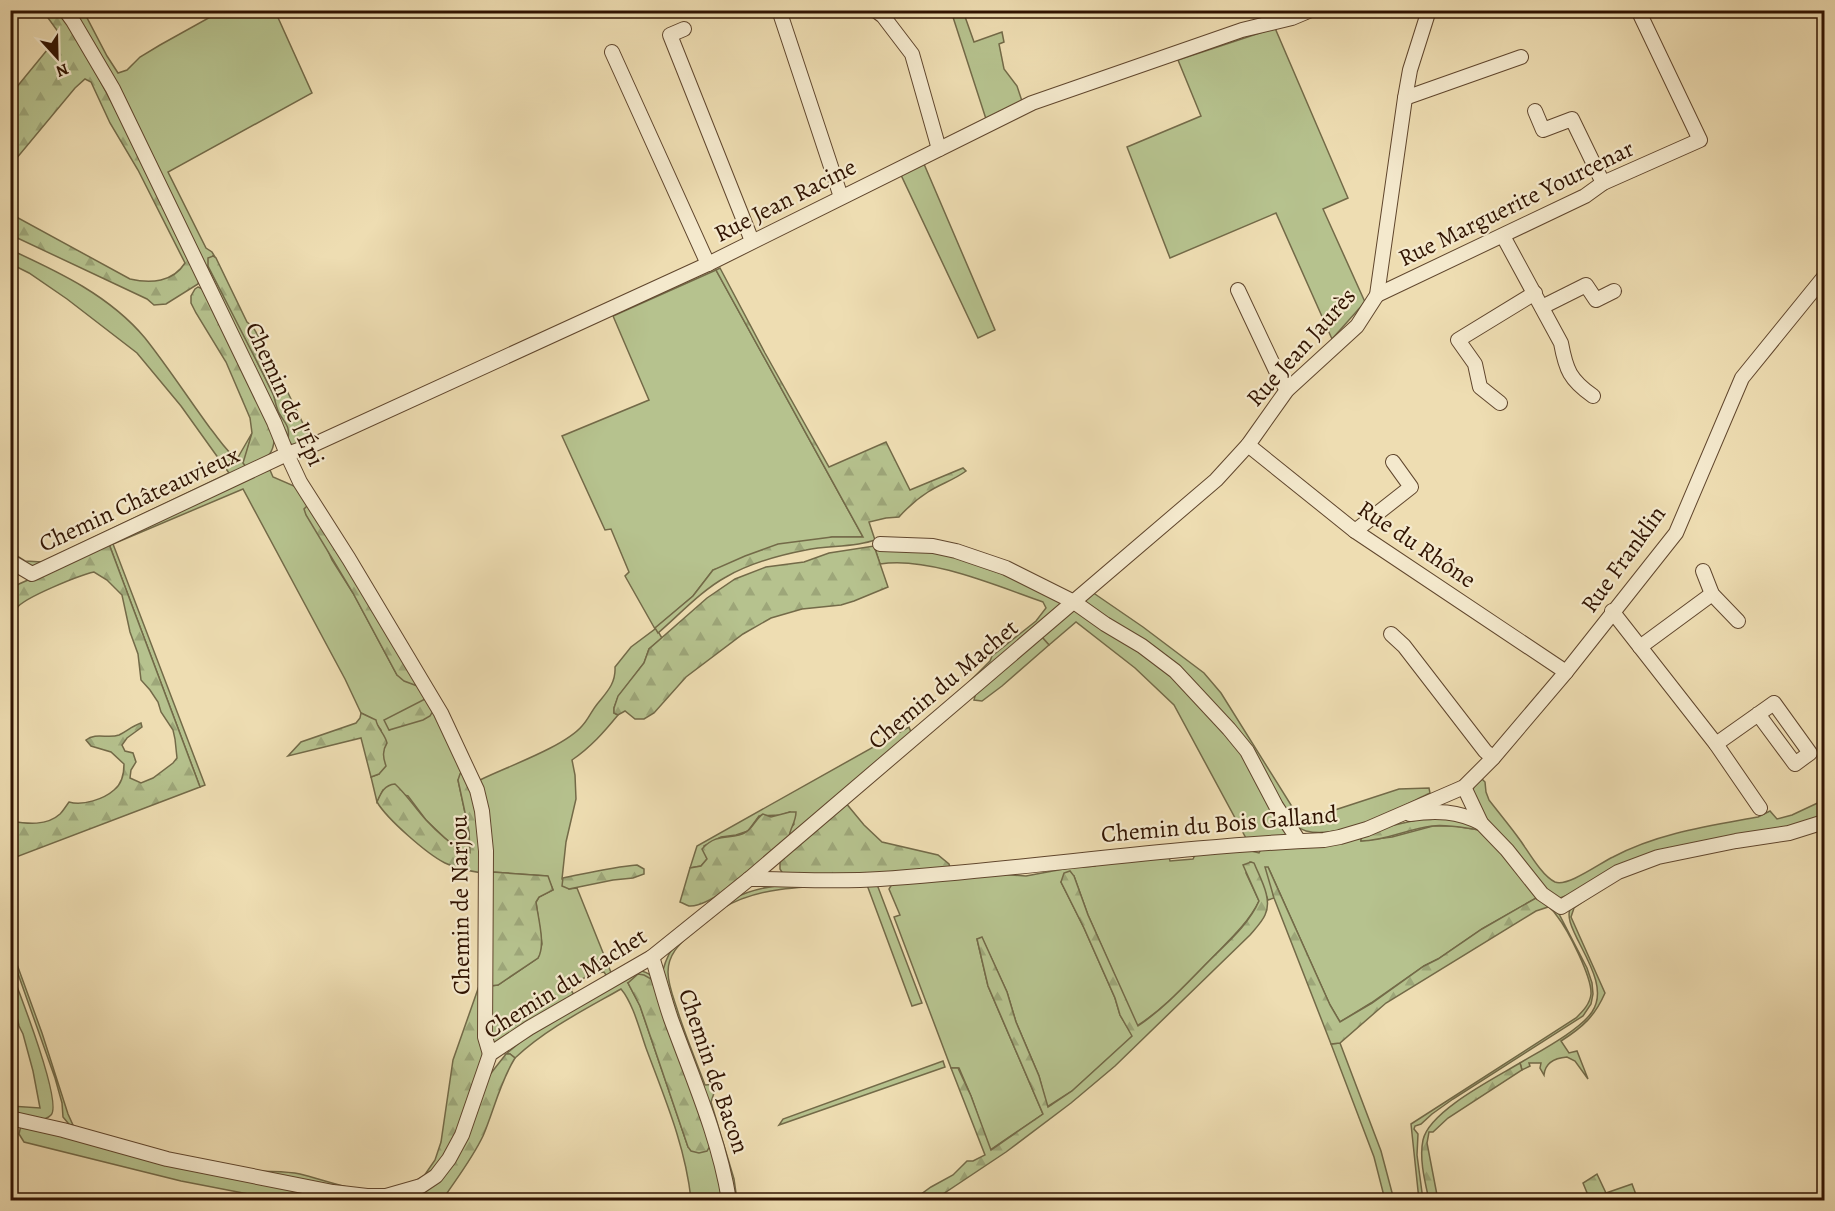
<svg xmlns="http://www.w3.org/2000/svg" width="1835" height="1211" viewBox="0 0 1835 1211" font-family="Alegreya,serif">
<style>
.green{fill:#b6c28e;stroke:#736a48;stroke-width:1.5}
.forest{fill:url(#forest-firs);stroke:#736a48;stroke-width:1.5}
.lines{fill:none;stroke-linecap:round;stroke-linejoin:round}
.minor-casing{stroke:#60462d;stroke-width:16}
.minor{stroke:#f4e9cd;stroke-width:14}
.labels{text-anchor:middle;dominant-baseline:central;stroke-width:4.5;stroke-linejoin:round;paint-order:stroke}
.street-label{font-size:24px;fill:#301301;stroke:#f4e9cd}
</style>
<defs>
<pattern id="forest-firs" width="22" height="20" patternUnits="userSpaceOnUse" patternTransform="scale(1.5)"><rect width="22" height="20" fill="#b6c28e"/><path d="M5 1l3.5 6h-7zM16 11l3.5 6h-7z" fill="#9da679"/></pattern>
</defs>
<rect width="100%" height="100%" fill="#eeddb2"/>
<filter id="stains"><feTurbulence type="fractalNoise" baseFrequency=".00333" numOctaves="4"/><feColorMatrix values="0 0 0 0 .2 0 0 0 0 .09 0 0 0 0 .02 0 0 0 .5 -.17"/></filter>
<radialGradient id="worn" r=".72"><stop offset=".6" stop-color="#630" stop-opacity="0"/><stop offset="1" stop-color="#630" stop-opacity=".3"/></radialGradient>
<g class="green">
<path d="M72 11H82L86 16 107 56 118 73 127 70 140 57 160 45 221 11H275L312 93 168 172 206 248 212 252 215 257 213 256 208 266 230 306 287 423 290 432 289 438 260 379Z"/>
<path d="M951 11H963L974 42 1002 32 1004 42 999 44 1004 69 1017 86 1022 101 986 119Z"/>
<path d="M1275 28 1348 198 1323 209 1365 302 1332 339 1276 213 1170 258 1127 147 1201 116 1178 60Z"/>
<path d="M924 164 995 330 978 338 901 175Z"/>
<path d="M11 250C59 272 110 296 145 338 168 367 188 398 210 428 219 439 226 451 237 459L252 433 244 463 247 468 31 568 11 558V552L25 561 42 562 229 473 181 406 137 353 67 299 29 273 11 264Z"/>
<path d="M716 270 863 537H832L713 570 693 596 656 628 662 638 649 649 644 663 618 697 614 708V713L618 715C604 732 591 747 572 760L575 775 576 799 566 842 562 879 569 889 577 888 612 975 608 978 604 972C591 973 579 979 571 990L574 995 500 1043 494 1042 491 1040 490 986 498 985 538 958 542 944 536 902 539 897 553 890 547 876 492 872 489 825 480 780C506 767 564 747 582 726 588 720 592 710 598 703 607 692 616 683 615 667L631 647 655 629 625 576 629 572 611 529 605 530 562 436 649 400 613 316Z"/>
<path d="M270 470 273 477 301 489 332 560 353 593 397 675 420 687 427 698 389 730 434 709 463 771 458 780 469 831 470 853 466 854 450 843 426 820 408 796 383 790 377 802 371 777 379 774 384 748 381 730 373 719 361 713 345 679 243 489 113 544 205 785 200 787 109 544 266 471Z"/>
<path d="M874 546 917 547 1006 571 1065 604 789 837 790 829 794 824 790 812 781 815 759 816 748 831 736 835 721 837 704 846 707 859 701 866 690 868 697 846 909 727 911 732 962 689 990 661 992 656 1036 621 1046 608 1043 602C997 586 928 556 880 564Z"/>
<path d="M1092 592 1143 627 1204 673 1221 693 1301 821 1399 789 1429 788 1430 793C1398 808 1342 840 1306 831 1280 824 1267 770 1252 749 1209 686 1142 645 1082 600Z"/>
<path d="M1075 610 1163 666 1225 730 1246 758 1285 827 1286 835 1281 837 1247 840 1174 705 1135 668 1076 622 1049 645 1041 636 1065 615Z"/>
<path d="M1482 779 1485 782 1486 792 1489 800C1499 813 1510 826 1520 840 1528 851 1542 876 1555 882 1568 887 1600 863 1613 857 1658 833 1709 826 1758 817L1770 811 1777 819 1792 815 1824 800V818L1787 831 1719 840 1560 898 1552 896 1478 809 1473 790 1474 786Z"/>
<path d="M1433 826H1455L1479 830 1558 912 1587 968 1592 983 1593 994 1591 1004 1583 1016 1453 1099 1432 1114 1421 1124 1415 1126 1414 1129 1418 1134 1417 1155 1423 1200H1419L1411 1124 1576 1018C1583 1011 1590 1004 1591 994 1592 977 1568 930 1557 916 1552 908 1545 903 1536 898L1482 929 1438 959 1424 966 1371 1003 1340 1022 1330 1005 1268 867 1274 898 1268 900 1254 864 1250 862 1246 873 1259 901C1248 924 1226 943 1209 961 1185 985 1166 1007 1137 1026L1088 915 1074 876 1061 882 1084 928 1115 998 1120 1015 1133 1036 1072 1091 1047 1107 1039 1076 1016 1022 1007 992 982 938 977 939 988 986 1043 1114 990 1150 971 1096 959 1068H951L894 917 900 915 889 889 892 884 1000 874 1026 876 1069 868 1095 866V864L1169 857 1170 861 1193 859 1195 855 1247 850 1259 853 1261 849 1329 845 1361 838V841L1392 837Z"/>
<path d="M874 881 878 887 922 1003 912 1006 867 885C820 887 765 883 723 908 711 915 701 924 691 934 679 944 668 955 668 972 668 985 674 999 678 1012 686 1037 696 1061 705 1085L717 1084 711 1102 734 1179 737 1200H732L663 970C670 944 682 936 703 921 713 914 722 906 733 899 766 879 835 883 874 881Z"/>
<path d="M1601 889 1574 908 1571 917 1605 993C1595 1016 1583 1027 1561 1041L1569 1053 1577 1051 1588 1079 1575 1061 1567 1057C1555 1058 1545 1063 1544 1075L1540 1068 1541 1063H1529L1530 1066 1522 1070 1520 1063C1540 1051 1580 1030 1592 1012 1616 977 1553 923 1573 905 1580 898 1592 894 1601 889Z"/>
<path d="M11 948 42 1033 68 1114 73 1125 79 1129C134 1144 189 1160 245 1169 263 1173 281 1170 300 1174 325 1180 359 1194 385 1191 400 1189 411 1184 424 1176L428 1178 415 1185 399 1191 367 1194 205 1164 132 1148 73 1129 63 1117 62 1103 55 1078 11 954Z"/>
<path d="M10 968C18 989 63 1103 51 1115 43 1124 21 1117 11 1115V1106L40 1108 33 1071 23 1034 19 1026 11 989Z"/>
<path d="M637 970C653 973 653 977 658 991L628 983 640 1006 688 1147 711 1144 724 1200 691 1199C685 1145 665 1099 646 1048 640 1031 633 1003 621 989 584 1010 546 1029 515 1058L510 1054H506L529 1035Z"/>
<path d="M1340 1043 1381 1151 1394 1200H1385L1374 1157 1331 1044Z"/>
<path d="M943 1061 945 1067 779 1125 783 1119Z"/>
<path d="M21 1125 341 1197 425 1188 423 1195 425 1200H279L181 1181 24 1142 19 1134Z"/>
</g>
<g class="forest">
<path d="M43 11H61C111 98 158 188 199 281L198 284 166 304 154 305 147 299 11 235V214L130 279C151 284 173 282 185 263L138 170 110 123 91 82 85 79 75 88 11 165V94L52 44 59 33Z"/>
<path d="M213 256 216 258 247 322 253 327 272 360 309 436 304 439 302 445H292L288 441C290 425 286 425 279 413 276 407 275 400 273 393L208 266V258Z"/>
<path d="M720 268 765 353 829 467 886 442 910 490 963 468 966 471C954 480 940 484 928 492 917 499 907 508 899 517L886 518 869 522 875 540C853 548 828 545 806 550 780 555 750 563 726 577 702 590 679 615 658 633L655 628 693 596 713 570 745 556 778 544 832 537H863L716 270Z"/>
<path d="M198 287 203 289 274 433C276 455 265 461 247 468L243 463 252 433 250 418 226 362 196 313 191 303V296L195 289Z"/>
<path d="M307 506 311 507 420 687 404 681 397 675 353 593 306 515 304 509Z"/>
<path d="M109 544 200 787 11 859V821C27 824 47 826 60 814 63 811 66 806 69 802 83 806 104 799 114 790 122 784 124 773 124 764L111 752 91 746 86 740C96 732 108 739 119 735 127 731 132 726 141 723L142 727 127 738 122 745 125 751 133 753 136 762 131 770 130 778 141 783 153 778 173 763 177 758 175 739 173 730 161 712 158 702 150 690 141 680 138 654 130 632 122 595 107 580 94 572C80 575 23 598 17 608 13 613 14 621 14 627L11 629V590L19 584Z"/>
<path d="M874 546 888 587 854 601 841 605 802 609 771 618 743 634 686 677 654 713 644 719H635L625 711 618 715 614 713V708L618 696 644 663 649 649 707 598 735 579 766 567 804 562 829 553Z"/>
<path d="M1041 636 1049 645 1002 686 982 701 974 700 976 692Z"/>
<path d="M427 698 434 709 430 716 423 720 389 730 384 720Z"/>
<path d="M361 713 376 720C377 728 385 734 387 743 382 751 383 757 386 766L379 774 371 777 361 738 288 756 301 742 356 723 360 718Z"/>
<path d="M463 771 474 795 482 873C470 871 455 868 445 863 427 854 387 819 377 802 381 793 384 785 395 784 407 795 415 808 426 820 438 833 451 844 466 854L470 853 469 831 458 780 460 774Z"/>
<path d="M845 802 864 825 882 842 938 855 949 864 950 867 876 873 795 876 783 874 780 869V859Z"/>
<path d="M790 812H796C796 822 790 828 789 837 769 854 714 908 689 906 686 905 683 903 680 902L690 868 701 866 707 859 702 849C718 831 732 841 746 832 753 828 756 818 763 814L771 817Z"/>
<path d="M1430 817 1460 819 1480 830C1464 828 1447 824 1432 826 1407 829 1386 841 1361 841V838L1390 826Z"/>
<path d="M1251 862 1254 863C1260 878 1273 899 1265 915 1262 922 1255 929 1250 935L1115 1066 1071 1103 1006 1152 934 1200H913L931 1187 953 1175 967 1161H973L985 1155 951 1068H958L971 1096 991 1150 1043 1114 988 986 977 939 982 937 1007 992 1016 1022 1039 1076 1048 1107 1072 1091 1132 1036 1120 1015 1115 998 1084 928 1061 882 1064 873 1070 871 1074 876 1088 915 1138 1026C1166 1007 1187 983 1211 959 1228 942 1249 924 1259 901L1243 865Z"/>
<path d="M637 865 644 869V874L633 878 613 880 569 889 562 886 563 878C588 873 612 867 637 865Z"/>
<path d="M1265 867H1268L1330 1005 1340 1022 1372 1003 1424 966 1438 959 1482 929 1536 898 1544 901 1548 907 1536 911 1386 1003 1340 1043 1331 1044 1274 898Z"/>
<path d="M492 872 548 876 553 890 539 897 536 902C538 918 546 945 538 958L498 985 490 986Z"/>
<path d="M638 974 644 975 653 980 711 1144 707 1151 699 1153 691 1151 688 1147 640 1006 628 983Z"/>
<path d="M479 986 484 1056 457 1141 434 1173 424 1176 435 1160 441 1142 453 1060Z"/>
<path d="M506 1054H510L515 1058C500 1082 494 1110 483 1136 472 1159 457 1178 443 1199L441 1200H425L423 1195 425 1188 488 1077Z"/>
<path d="M1520 1063 1522 1070 1448 1118 1433 1132H1429L1427 1143 1438 1200H1429C1425 1182 1419 1159 1423 1140 1429 1111 1495 1078 1520 1063Z"/>
<path d="M1597 1174 1606 1193 1632 1184 1638 1200H1590L1583 1183Z"/>
</g>
<g class="lines">
<defs>
<g id="minor">
<path d="M65 10 73 21 113 89 274 422 287 454 300 482 349 559 441 713 477 790 482 811 486 851 485 1037 490 1054"/>
<path d="M779 10 841 197"/>
<path d="M875 10 883 16 912 54 939 149"/>
<path d="M684 29 670 35 752 241"/>
<path d="M612 52 708 264"/>
<path d="M1405 98 1521 57"/>
<path d="M1535 111 1543 130 1572 119 1603 183"/>
<path d="M1503 236 1561 343C1566 370 1570 380 1593 396"/>
<path d="M1238 290 1279 377 1287 390"/>
<path d="M1377 295 1585 196 1603 183 1700 140 1638 10"/>
<path d="M1542 307 1586 285 1596 300 1614 291"/>
<path d="M1500 403 1480 387 1475 364 1458 340 1535 293"/>
<path d="M1248 445 1355 531 1566 672"/>
<path d="M1355 531 1411 487 1393 462"/>
<path d="M880 544 933 546 956 551 1006 568 1074 602 1105 624 1142 646 1175 671 1229 729 1247 751 1276 806 1299 841"/>
<path d="M10 561 32 574 287 454 315 444 708 264 1032 103 1242 30 1292 18 1311 10"/>
<path d="M1703 571 1712 594 1738 621"/>
<path d="M1612 611 1716 744 1760 808"/>
<path d="M1391 634 1404 646 1485 751 1493 758"/>
<path d="M1640 647 1712 594"/>
<path d="M1716 744 1774 703 1810 753 1795 764 1758 714"/>
<path d="M1464 787 1481 823 1507 850 1542 894 1561 907 1618 872 1658 857 1736 841 1789 833 1824 822"/>
<path d="M1410 814C1436 810 1458 811 1481 823"/>
<path d="M749 879C792 879 837 882 880 879 1028 869 1175 846 1324 840L1340 837 1367 829 1464 787 1493 758 1566 672 1676 533 1742 378 1824 277"/>
<path d="M652 957C659 978 664 999 671 1019 693 1079 719 1138 729 1200"/>
<path d="M10 1118 63 1130 167 1159 333 1192 367 1196H386L421 1186 436 1176 449 1159 462 1135 490 1054 529 1028 652 957 749 879 1216 480 1248 445 1287 390 1357 326 1377 295 1405 98 1410 70 1429 10"/>
</g>
</defs>
<use href="#minor" class="minor-casing"/>
<use href="#minor" class="minor"/>
</g>
<g class="labels">
<g class="street-label">
<text transform="translate(785 200) rotate(-27)">Rue Jean Racine</text>
<text transform="translate(1516 203) rotate(-26)">Rue Marguerite Yourcenar</text>
<text transform="translate(1301 347) rotate(-48)">Rue Jean Jaurès</text>
<text transform="translate(285 394) rotate(65)">Chemin de l'Épi</text>
<text transform="translate(139 499) rotate(-25)">Chemin Châteauvieux</text>
<text transform="translate(1417 544) rotate(34)">Rue du Rhône</text>
<text transform="translate(1623 559) rotate(-54)">Rue Franklin</text>
<text transform="translate(943 684) rotate(-40)">Chemin du Machet</text>
<text transform="translate(1219 824) rotate(-5)">Chemin du Bois Galland</text>
<text transform="translate(460 905) rotate(-91)">Chemin de Narjou</text>
<text transform="translate(565 983) rotate(-32)">Chemin du Machet</text>
<text transform="translate(714 1071) rotate(71)">Chemin de Bacon</text>
</g>
</g>
<rect width="1835" height="1211" fill="none" stroke="#eeddb2" stroke-width="36"/>
<rect x="12" y="12" width="1811" height="1187" fill="none" stroke="#301301" stroke-width="3"/>
<rect x="18" y="18" width="1799" height="1175" fill="none" stroke="#301301" stroke-width="1.5"/>
<g transform="translate(57 57) rotate(158)" stroke="#f4e9cd" stroke-width="4.5" paint-order="stroke">
<path d="M0-4.5L10 22L0 15L-10 22Z" fill="#301301"/>
<text y="-9" font-size="16" font-weight="bold" text-anchor="middle" fill="#301301">N</text>
</g>
<rect width="100%" height="100%" filter="url(#stains)"/>
<rect width="100%" height="100%" fill="url(#worn)"/>
</svg>
